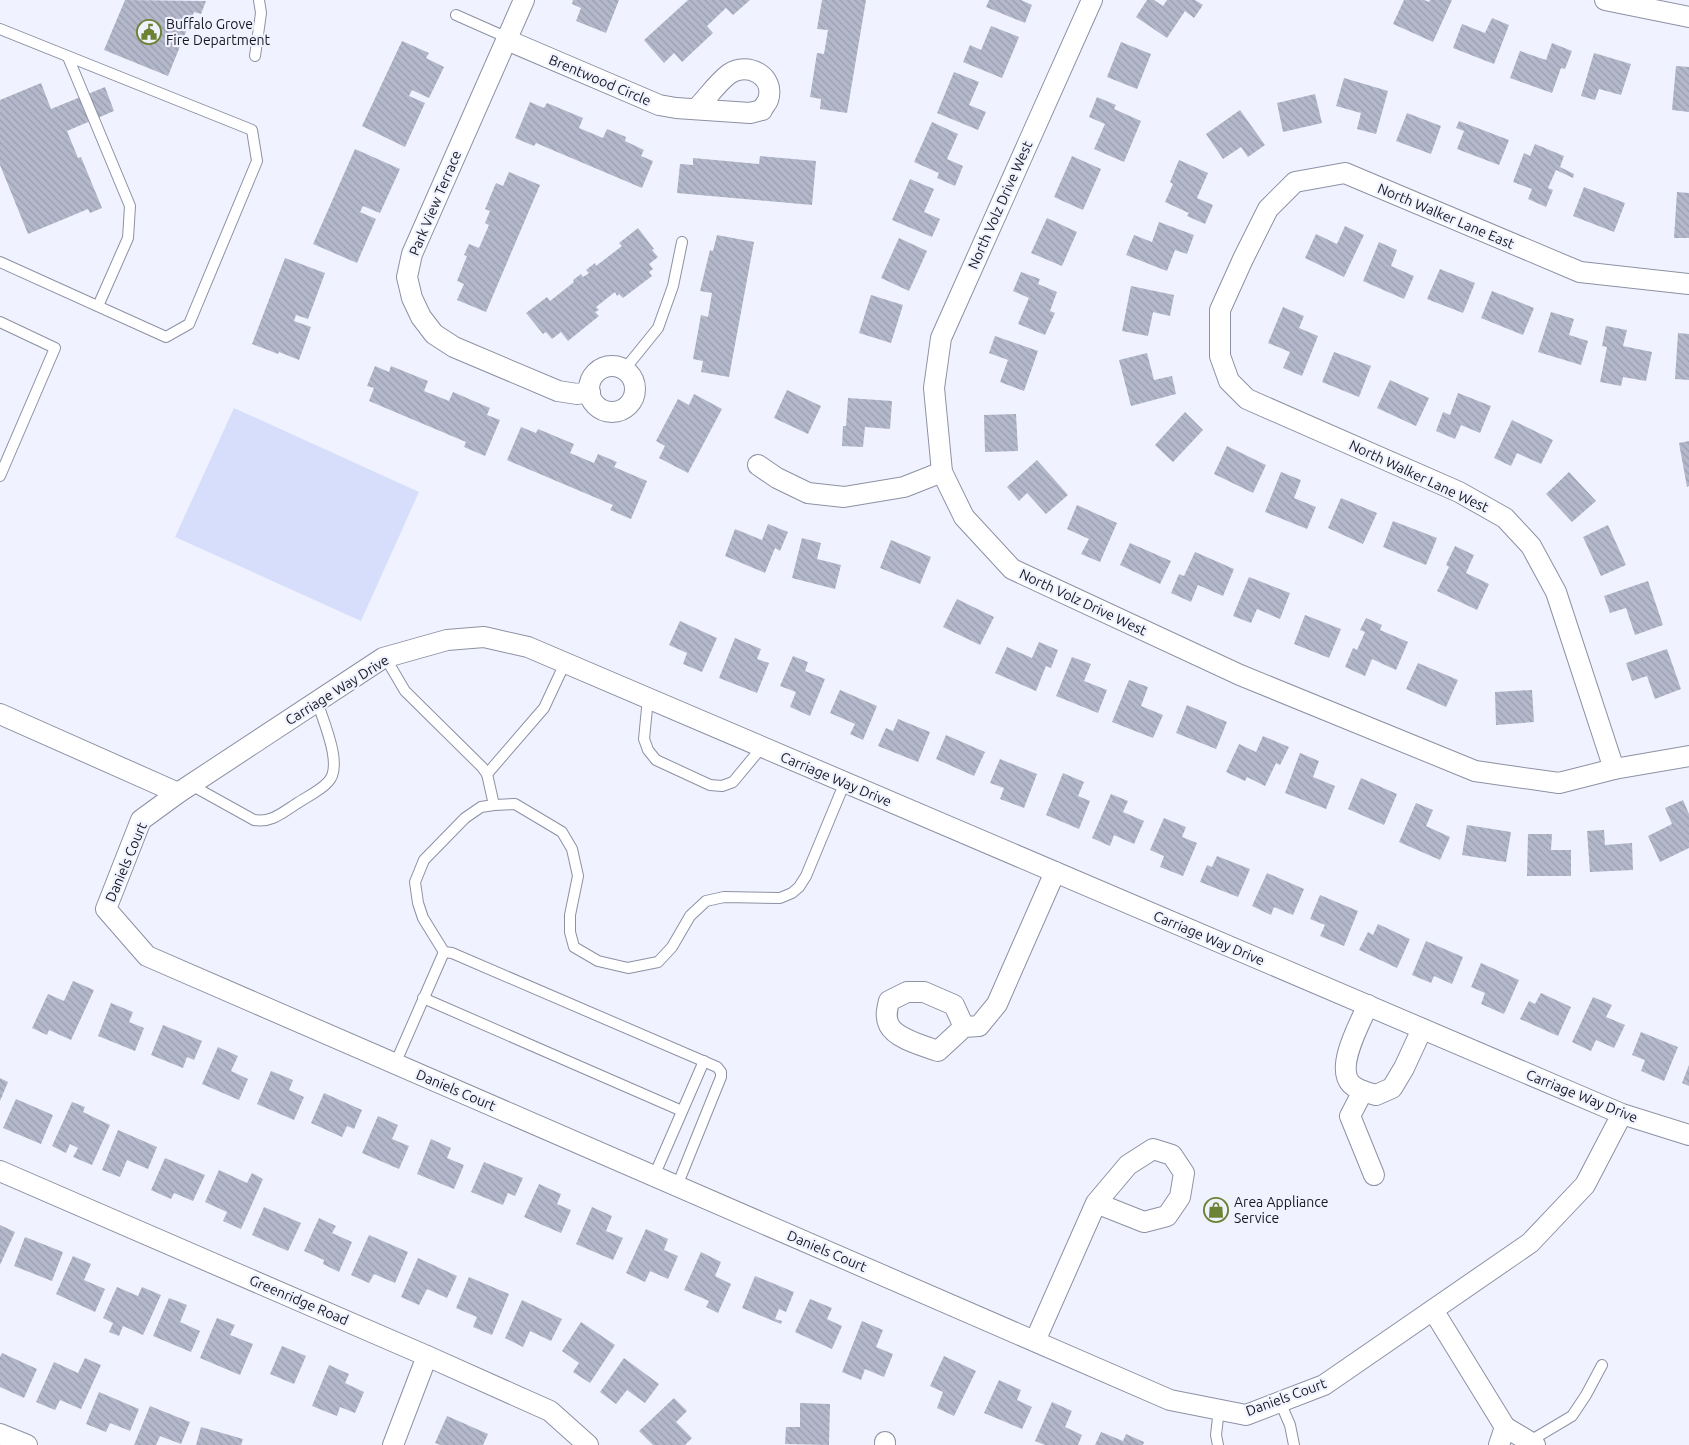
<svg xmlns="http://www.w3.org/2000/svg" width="1689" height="1445" viewBox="0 0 1689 1445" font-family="Ubuntu,sans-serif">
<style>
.park{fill:#d6defc}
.building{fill:url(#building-back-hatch)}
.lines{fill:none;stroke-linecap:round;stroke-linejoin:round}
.service-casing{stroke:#8c91a4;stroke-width:12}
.minor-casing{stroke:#8c91a4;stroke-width:22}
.service{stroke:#fff;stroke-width:10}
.minor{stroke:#fff;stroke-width:20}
.labels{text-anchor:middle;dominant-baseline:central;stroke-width:4.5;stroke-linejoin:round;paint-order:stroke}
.poi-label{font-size:14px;fill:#16181f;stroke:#f0f3ff;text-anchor:start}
.street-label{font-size:14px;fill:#16181f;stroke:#f0f3ff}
</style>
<defs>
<pattern id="building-back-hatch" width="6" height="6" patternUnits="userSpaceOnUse" patternTransform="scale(1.25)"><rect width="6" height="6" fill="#b3b8cb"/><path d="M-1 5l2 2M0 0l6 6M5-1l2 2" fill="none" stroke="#999dae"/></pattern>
</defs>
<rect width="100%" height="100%" fill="#f0f3ff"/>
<path class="park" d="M234 408 419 492 361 621 175 537Z"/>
<g class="building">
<path d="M125 0 206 1 201 14 194 12 168 76 104 50Z"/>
<path d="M573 0H619L606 33 576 21 581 8 572 4Z"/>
<path d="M688 0H750L733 15 726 8 707 26 713 33 682 62 674 53 664 63 644 40Z"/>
<path d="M822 0H866L847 113 820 109 821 99 810 97 817 53 824 54 828 30 817 29Z"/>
<path d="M989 0H1021L1032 5 1025 23 986 7Z"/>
<path d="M1147 0H1154L1163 6 1167 0H1195L1203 5 1194 18 1185 11 1167 38 1136 17Z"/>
<path d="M1404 0H1424L1429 2 1430 0H1452L1433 42 1393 24Z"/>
<path d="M1492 18 1509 25 1494 64 1453 48 1462 24 1485 33Z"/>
<path d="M991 26 1019 37 1002 78 963 62 970 45 981 50Z"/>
<path d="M402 41 429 53 426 58 444 67 429 98 412 90 409 96 425 103 405 147 362 126Z"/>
<path d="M1121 42 1151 54 1137 89 1107 77Z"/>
<path d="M1552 43 1572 51 1565 69 1561 68 1552 93 1510 78 1520 51 1546 60Z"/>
<path d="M1594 53 1631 64 1621 95 1599 89 1595 100 1581 96Z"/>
<path d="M1676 66 1689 67V112L1672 110Z"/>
<path d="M954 72 979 82 969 105 986 112 978 130 937 113Z"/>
<path d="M1344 78 1388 91 1376 134 1357 129 1361 113 1336 106Z"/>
<path d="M41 83 51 109 105 87 114 111 67 131 78 158 81 157 102 208 90 213 88 209 28 234 0 165V100Z"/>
<path d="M1315 94 1322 123 1283 132 1277 103Z"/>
<path d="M1097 97 1116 105 1114 109 1141 121 1124 162 1094 149 1105 124 1089 117Z"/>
<path d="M530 102 544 108 547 103 583 118 579 128 603 138 607 129 626 137 625 141 644 150 641 156 653 161 642 188 536 143 534 146 515 138Z"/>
<path d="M1240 110 1265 145 1248 157 1241 147 1223 159 1206 134Z"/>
<path d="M1407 113 1441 126 1431 154 1396 141Z"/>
<path d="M1459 121 1509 140 1499 165 1457 149 1464 131 1456 128Z"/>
<path d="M932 122 958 134 947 159 963 166 955 186 937 178 939 173 914 162Z"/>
<path d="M1535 144 1564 156 1560 167 1574 174 1573 178 1556 170 1548 188 1553 190 1546 207 1528 199 1532 189 1513 182 1524 153 1530 156Z"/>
<path d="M355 149 400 169 380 213 363 206 360 212 376 219 357 263 313 244Z"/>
<path d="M760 156 816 161 812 205 677 193 680 164 693 165V158L759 164Z"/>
<path d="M1072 156 1101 169 1083 210 1054 197Z"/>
<path d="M1179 160 1208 173 1197 198 1213 205 1205 224 1187 216 1189 213 1165 202 1173 184 1170 182Z"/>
<path d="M509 172 540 185 486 312 457 300 464 284 457 281 467 256 464 255 469 244 479 248 489 225 485 223 490 211 485 209 496 183 503 186Z"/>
<path d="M910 179 934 189 924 212 940 219 932 237 892 220Z"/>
<path d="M1584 187 1625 203 1614 232 1573 216Z"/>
<path d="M1677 192 1689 193V238H1674Z"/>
<path d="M1047 218 1077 232 1062 266 1031 253Z"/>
<path d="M1159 222 1194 235 1187 254 1175 250 1167 271 1126 255 1134 235 1152 242Z"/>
<path d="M1345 226 1364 235 1344 277 1305 258 1316 234 1337 244Z"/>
<path d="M638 228 654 249 652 250 658 257 649 264 653 269 649 272 652 276 623 298 619 294 617 296 615 292 596 307 599 310 595 312 599 316 568 341 561 332 552 339 546 332 543 334 526 313 547 297 550 301 574 282 573 280 581 274 583 277 589 273 586 270 595 263 596 266 622 246 619 243Z"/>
<path d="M717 235 754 242 729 377 701 372 703 361 693 359 701 315 708 317 712 293 700 291 710 250 713 251Z"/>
<path d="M899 238 927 251 909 291 881 278Z"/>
<path d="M1379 242 1397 250 1391 266 1414 276 1404 299 1363 281Z"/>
<path d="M285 258 325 273 308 319 296 315 294 321 311 327 299 360 279 352 278 354 252 344Z"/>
<path d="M1440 269 1475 283 1463 313 1427 299Z"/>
<path d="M1021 272 1040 279 1038 284 1057 292 1050 311 1055 313 1045 335 1018 324 1029 298 1013 291Z"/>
<path d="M1131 286 1174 295 1170 316 1153 312 1148 336 1122 331Z"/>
<path d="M1492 291 1534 308 1523 335 1481 318Z"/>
<path d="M871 295 903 305 891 343 859 333Z"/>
<path d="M1283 307 1304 316 1299 328 1318 336 1302 376 1283 368 1290 352 1268 343Z"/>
<path d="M1551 312 1574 319 1569 335 1588 341 1581 365 1538 352Z"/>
<path d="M1606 326 1627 330 1623 346 1652 352 1646 381 1623 377 1621 386 1600 382 1607 347 1602 346Z"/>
<path d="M1678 333 1689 334V380L1675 379Z"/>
<path d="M995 336 1038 351 1024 391 1000 382 1008 360 989 353Z"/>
<path d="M1334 352 1371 366 1359 397 1322 382Z"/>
<path d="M1147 353 1154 380 1172 376 1176 394 1131 406 1119 360Z"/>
<path d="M375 366 389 372 391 366 428 381 424 391 449 401 453 392 490 408 487 415 500 420 485 456 464 447 466 442 369 401 374 388 367 386Z"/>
<path d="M1390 380 1429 398 1416 426 1377 408Z"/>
<path d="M787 390 821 406 808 434 774 418Z"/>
<path d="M1458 393 1491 406 1480 433 1461 425 1455 439 1436 431 1443 412 1450 415Z"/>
<path d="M694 394 722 409 688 473 659 458 665 446 656 441 678 399 689 405Z"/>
<path d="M848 398 892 401 890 429 865 427 863 447 842 446 843 426H846Z"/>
<path d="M1185 412 1203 430 1173 462 1155 445Z"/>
<path d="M1016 414 1018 451 985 452 984 415Z"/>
<path d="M1512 420 1553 440 1541 464 1517 453 1511 466 1494 458Z"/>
<path d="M521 427 536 433 538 429 574 444 570 453 594 463 598 454 617 462 614 467 647 481 631 519 610 510 613 505 507 460Z"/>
<path d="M1689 441V486L1687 487 1679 443Z"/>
<path d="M1227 446 1266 465 1253 493 1214 474Z"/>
<path d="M1037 460 1068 495 1046 514 1027 493 1019 501 1007 487Z"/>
<path d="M1281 472 1301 480 1294 498 1316 507 1307 529 1265 512Z"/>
<path d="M1569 472 1596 501 1572 522 1546 494Z"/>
<path d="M1341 498 1377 513 1363 544 1328 528Z"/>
<path d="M1077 505 1117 523 1100 562 1081 554 1089 539 1067 529Z"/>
<path d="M1393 521 1437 538 1426 565 1383 547Z"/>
<path d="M768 524 788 532 780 551 775 548 765 573 725 556 735 529 762 540Z"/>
<path d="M1608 525 1626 565 1601 576 1583 537Z"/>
<path d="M802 538 821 543 817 559 841 565 835 589 792 578Z"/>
<path d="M891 540 931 557 920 584 880 568Z"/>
<path d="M1130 543 1171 561 1160 584 1120 565Z"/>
<path d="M1455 546 1474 555 1466 573 1489 584 1477 610 1437 591 1449 567 1446 565Z"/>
<path d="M1195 552 1234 569 1223 596 1198 585 1191 602 1171 593 1179 574 1184 576Z"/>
<path d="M1249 577 1290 593 1280 619 1257 609 1251 623 1233 616Z"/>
<path d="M1648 581 1663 625 1635 635 1626 608 1610 613 1604 596Z"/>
<path d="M957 599 994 617 980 645 943 627Z"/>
<path d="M1305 615 1341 629 1329 658 1294 644Z"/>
<path d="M1366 618 1382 625 1380 630 1408 642 1396 670 1372 659 1365 676 1345 667 1353 648 1357 650 1365 632 1360 630Z"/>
<path d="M680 621 717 638 702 672 683 664 687 653 669 645Z"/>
<path d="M735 638 761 649 757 659 769 663 757 693 719 678Z"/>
<path d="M1039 642 1058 650 1051 668 1046 666 1036 691 995 673 1007 647 1032 658Z"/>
<path d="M1667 649 1681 689 1655 699 1647 676 1632 681 1626 663Z"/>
<path d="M793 656 808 662 805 671 825 679 810 716 790 707 796 692 780 686Z"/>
<path d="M1072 657 1091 664 1084 681 1107 690 1098 713 1056 696Z"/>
<path d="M1418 663 1458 680 1446 707 1406 689Z"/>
<path d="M1129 680 1148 687 1141 706 1163 715 1153 738 1112 722Z"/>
<path d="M840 690 877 706 863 740 850 734 855 724 830 713Z"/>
<path d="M1532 690 1534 722 1496 725 1495 692Z"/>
<path d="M1187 705 1227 722 1216 749 1176 733Z"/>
<path d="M898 719 930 732 918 762 878 746 886 728 893 731Z"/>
<path d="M946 735 985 752 974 776 936 759Z"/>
<path d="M1263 736 1289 747 1280 765 1276 763 1265 786 1247 777 1245 781 1226 772 1239 744 1256 752Z"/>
<path d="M1300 753 1319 761 1313 777 1335 786 1326 809 1285 793Z"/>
<path d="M1000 759 1037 774 1024 808 1000 799 1004 788 990 783Z"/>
<path d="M1063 773 1084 782 1078 796 1090 801 1079 829 1046 815Z"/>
<path d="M1361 778 1397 794 1384 825 1348 809Z"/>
<path d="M1111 794 1128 801 1123 812 1144 821 1134 844 1114 835 1110 846 1092 838Z"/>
<path d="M1683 800 1689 814V848L1660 862 1648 836 1672 824 1665 808Z"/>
<path d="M1416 803 1433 810 1426 826 1450 837 1440 860 1399 842Z"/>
<path d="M1164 818 1186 827 1182 837 1197 843 1183 876 1160 867 1164 856 1150 850Z"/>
<path d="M1467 825 1511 832 1506 862 1462 855Z"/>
<path d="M1604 830 1605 845 1632 843 1633 870 1590 872 1587 831Z"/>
<path d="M1528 834H1552L1551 850H1571V876H1527Z"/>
<path d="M1217 856 1250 869 1238 897 1200 882 1207 865 1212 867Z"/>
<path d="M1267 873 1304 889 1293 915 1274 907 1271 915 1252 906Z"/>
<path d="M1320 895 1358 911 1344 946 1320 936 1325 925 1310 919Z"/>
<path d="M1378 924 1410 939 1397 968 1359 950 1368 932 1373 935Z"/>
<path d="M1426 941 1463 957 1452 984 1434 976 1431 983 1412 975Z"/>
<path d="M1481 963 1519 980 1504 1014 1481 1004 1485 993 1471 987Z"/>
<path d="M73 981 94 990 71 1040 49 1030 47 1035 32 1028 48 994 64 1001Z"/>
<path d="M1541 993 1571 1007 1558 1036 1520 1019 1529 1001 1535 1004Z"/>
<path d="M1593 997 1612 1005 1606 1017 1625 1025 1614 1048 1596 1040 1591 1051 1572 1042Z"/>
<path d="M111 1003 133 1012 129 1022 144 1028 135 1051 98 1036Z"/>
<path d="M163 1025 202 1041 194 1060 187 1057 183 1068 151 1055Z"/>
<path d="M1641 1032 1678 1047 1664 1081 1641 1071 1645 1060 1632 1055Z"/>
<path d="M218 1047 238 1056 231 1071 248 1079 239 1100 202 1084Z"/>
<path d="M1689 1065V1086L1682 1083Z"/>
<path d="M271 1071 293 1080 289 1090 304 1097 294 1120 257 1104Z"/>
<path d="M0 1078 8 1082 0 1101Z"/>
<path d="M324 1093 362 1110 354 1129 347 1126 342 1137 311 1123Z"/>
<path d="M16 1099 53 1115 41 1144 3 1128Z"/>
<path d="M72 1102 85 1107 83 1112 110 1125 92 1165 73 1157 78 1148 70 1144 66 1153 52 1146Z"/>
<path d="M378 1116 398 1125 392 1139 409 1146 399 1169 362 1153Z"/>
<path d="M118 1130 157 1147 148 1169 127 1160 120 1177 102 1170Z"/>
<path d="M431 1139 451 1148 447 1158 464 1165 454 1189 417 1174Z"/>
<path d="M165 1158 205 1175 193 1201 174 1193 171 1199 151 1190Z"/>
<path d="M484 1162 523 1178 515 1196 508 1193 503 1205 471 1192Z"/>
<path d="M219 1170 247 1183 252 1173 263 1179 241 1229 223 1221 227 1212 205 1202Z"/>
<path d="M539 1184 561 1194 557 1204 571 1210 561 1233 524 1217Z"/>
<path d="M264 1207 301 1223 288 1251 252 1235Z"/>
<path d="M592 1207 612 1216 606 1231 623 1238 613 1260 576 1244Z"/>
<path d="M319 1218 336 1226 332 1233 352 1242 339 1272 323 1264 324 1260 304 1251Z"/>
<path d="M0 1225 15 1232 0 1265Z"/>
<path d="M646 1229 668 1239 664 1250 678 1256 668 1279 650 1271 645 1282 626 1273Z"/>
<path d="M369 1235 408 1252 395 1283 374 1274 369 1283 351 1275Z"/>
<path d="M25 1237 63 1252 52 1281 14 1266Z"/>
<path d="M701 1252 721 1262 715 1276 731 1284 718 1313 706 1307 709 1301 684 1290Z"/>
<path d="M73 1256 91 1264 84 1280 105 1289 95 1312 56 1294Z"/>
<path d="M418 1258 457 1276 447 1298 427 1289 419 1305 401 1297Z"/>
<path d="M755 1276 794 1292 786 1312 779 1309 775 1319 782 1321 781 1324 742 1308Z"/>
<path d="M469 1277 509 1294 492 1335 473 1327 477 1317 456 1308Z"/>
<path d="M117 1287 138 1296 142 1287 161 1295 143 1335 123 1326 119 1336 109 1332 113 1323 103 1318Z"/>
<path d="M169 1298 187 1305 180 1322 200 1331 191 1352 153 1336Z"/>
<path d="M810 1299 832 1308 827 1319 842 1326 832 1349 795 1332Z"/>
<path d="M522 1300 562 1319 551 1341 530 1331 523 1347 505 1338Z"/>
<path d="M217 1318 235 1325 230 1335 253 1344 240 1375 200 1358Z"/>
<path d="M862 1321 883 1330 876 1347 893 1354 884 1377 865 1369 861 1380 842 1372Z"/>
<path d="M581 1322 615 1345 590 1383 573 1372 579 1363 562 1351Z"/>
<path d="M282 1346 306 1356 294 1384 270 1374Z"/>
<path d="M2 1353 37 1369 24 1398 0 1387V1357Z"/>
<path d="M944 1356 976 1371 954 1416 937 1408 943 1392 930 1386Z"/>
<path d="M85 1358 101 1365 81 1409 60 1400 55 1410 36 1402 54 1362 78 1373Z"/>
<path d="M624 1358 659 1384 645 1403 627 1390 616 1404 600 1392Z"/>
<path d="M329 1365 349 1374 345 1383 364 1392 355 1413 340 1407 337 1416 312 1406Z"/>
<path d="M999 1380 1021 1390 1017 1400 1032 1407 1022 1429 984 1413Z"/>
<path d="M99 1392 139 1409 130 1431 110 1423 106 1432 86 1424Z"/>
<path d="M674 1398 687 1411 676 1422 692 1438 685 1445H653L639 1431Z"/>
<path d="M1052 1402 1072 1411 1065 1427 1082 1435 1078 1445H1045L1035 1441Z"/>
<path d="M800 1403 830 1404 829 1445 785 1444 786 1427H800Z"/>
<path d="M150 1406 190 1422 181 1444 160 1436 156 1445H134Z"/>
<path d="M447 1416 488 1434 483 1445H441L435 1443Z"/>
<path d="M201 1427 243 1439 241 1445H196Z"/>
<path d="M1101 1432 1123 1441 1126 1434 1144 1442 1143 1445H1095Z"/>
</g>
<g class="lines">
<defs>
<g id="service">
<path d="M456 15 508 38"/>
<path d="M0 29 252 130 257 161 189 324 166 337 0 262"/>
<path d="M255 56 261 13 259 0"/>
<path d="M68 57 130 206 128 238 98 306"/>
<path d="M0 322 55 348 0 476"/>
<path d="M624 370 658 328 673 286 682 242"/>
<path d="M385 657 405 691 482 767 487 774 494 805"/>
<path d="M648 698 644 739 648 750 656 760 710 785 722 786 733 782 762 747"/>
<path d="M487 774 544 708 565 663"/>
<path d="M191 785 254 820C271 823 282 813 296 804 306 797 320 791 328 782 344 766 323 721 317 701"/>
<path d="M444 952 423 918 418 903 415 882 424 860 465 818 481 807 494 805 515 804 547 823 562 832 572 849 578 876 570 915V932L574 947 598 961 628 968 658 962 672 947 690 916 706 901 724 897 780 898 792 893 799 887 806 876 845 782"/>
<path d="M444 952 452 953 717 1067 721 1072V1077L677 1186"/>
<path d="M423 998 682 1111"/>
<path d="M395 1064 444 952"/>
<path d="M654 1176 704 1061"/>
<path d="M1280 1402 1290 1425 1294 1445"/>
<path d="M1530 1441 1572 1416 1586 1395 1602 1365"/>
<path d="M1218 1445 1216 1435 1219 1409"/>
</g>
<g id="minor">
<path d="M524 0 412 254 407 277 412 298 421 317 434 334 454 347 558 391 577 394 590 392"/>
<path d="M1092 0 941 338 934 388 942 472 964 517 1012 569 1240 675 1475 771 1559 783 1614 769 1689 756"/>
<path d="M1605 0 1689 17"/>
<path d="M507 40 659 105 676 108 750 113 762 110C763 107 767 103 768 100 776 76 747 61 729 74 717 83 707 98 697 108"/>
<circle cx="612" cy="389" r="23"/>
<path d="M758 465 777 478 808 493 844 497 904 487 942 472"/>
<path d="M0 714 178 793"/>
<path d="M1614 769 1556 592 1531 546 1505 518 1459 492 1247 399 1229 381 1220 356V310L1243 259 1268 209 1295 182 1345 173 1580 272 1689 284"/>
<path d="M1368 1005C1360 1023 1335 1067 1351 1084 1357 1090 1368 1093 1376 1095L1392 1088 1404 1068 1422 1029"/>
<path d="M964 1027 954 1005 924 992H907L889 1001C887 1009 885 1017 889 1025 896 1039 924 1046 938 1051L964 1027 979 1026 997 1004 1055 872"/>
<path d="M1363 1091 1350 1116 1374 1175"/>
<path d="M1622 1114 1585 1185 1530 1243 1324 1385 1246 1415 1170 1400 147 956 106 909 141 820 178 793 383 658 447 640 484 637 528 647 1622 1114 1689 1135"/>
<path d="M0 1171 427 1356 550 1411 588 1445"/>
<path d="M1433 1310 1505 1427 1535 1445"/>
<path d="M1035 1341 1096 1203 1128 1165 1153 1149 1172 1155 1184 1173 1180 1197 1167 1216 1144 1222 1096 1203"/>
<path d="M0 1434 27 1445"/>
<path d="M393 1445 427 1356"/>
<path d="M885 1445V1442"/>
<path d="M1499 1445 1505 1427"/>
</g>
</defs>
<use href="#service" class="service-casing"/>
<use href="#minor" class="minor-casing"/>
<use href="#service" class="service"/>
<use href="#minor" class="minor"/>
</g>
<defs>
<symbol id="civic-ring" viewBox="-11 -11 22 22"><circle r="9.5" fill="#f0f3ff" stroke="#6c8335" stroke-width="1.5"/><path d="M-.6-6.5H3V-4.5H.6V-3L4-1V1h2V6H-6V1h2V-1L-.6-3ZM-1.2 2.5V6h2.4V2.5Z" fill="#6c8335"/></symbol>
<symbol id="shop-ring" viewBox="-11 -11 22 22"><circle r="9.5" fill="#f0f3ff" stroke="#6c8335" stroke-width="1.5"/><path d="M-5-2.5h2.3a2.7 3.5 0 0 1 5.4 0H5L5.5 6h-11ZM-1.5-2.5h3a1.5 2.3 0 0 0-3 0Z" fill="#6c8335"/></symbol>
</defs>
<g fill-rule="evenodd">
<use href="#civic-ring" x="135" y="18" width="28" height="28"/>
<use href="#shop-ring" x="1202" y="1196" width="28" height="28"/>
</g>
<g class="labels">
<g class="poi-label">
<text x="166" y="24">Buffalo Grove<tspan x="166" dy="16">Fire Department</tspan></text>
<text x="1234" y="1202">Area Appliance<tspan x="1234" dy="16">Service</tspan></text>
</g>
<g class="street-label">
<text transform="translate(600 80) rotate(23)">Brentwood Circle</text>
<text transform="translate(435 203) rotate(-67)">Park View Terrace</text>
<text transform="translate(1000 205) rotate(-66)">North Volz Drive West</text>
<text transform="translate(1446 216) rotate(23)">North Walker Lane East</text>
<text transform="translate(1419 476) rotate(25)">North Walker Lane West</text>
<text transform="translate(1083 602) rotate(25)">North Volz Drive West</text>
<text transform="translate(337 690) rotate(-32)">Carriage Way Drive</text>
<text transform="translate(836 779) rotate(23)">Carriage Way Drive</text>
<text transform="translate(126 862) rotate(-67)">Daniels Court</text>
<text transform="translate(1209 938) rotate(23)">Carriage Way Drive</text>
<text transform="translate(456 1090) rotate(23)">Daniels Court</text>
<text transform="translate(1582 1096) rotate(22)">Carriage Way Drive</text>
<text transform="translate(827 1251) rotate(23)">Daniels Court</text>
<text transform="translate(299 1300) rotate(23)">Greenridge Road</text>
<text transform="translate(1286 1397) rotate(-20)">Daniels Court</text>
</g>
</g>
</svg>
